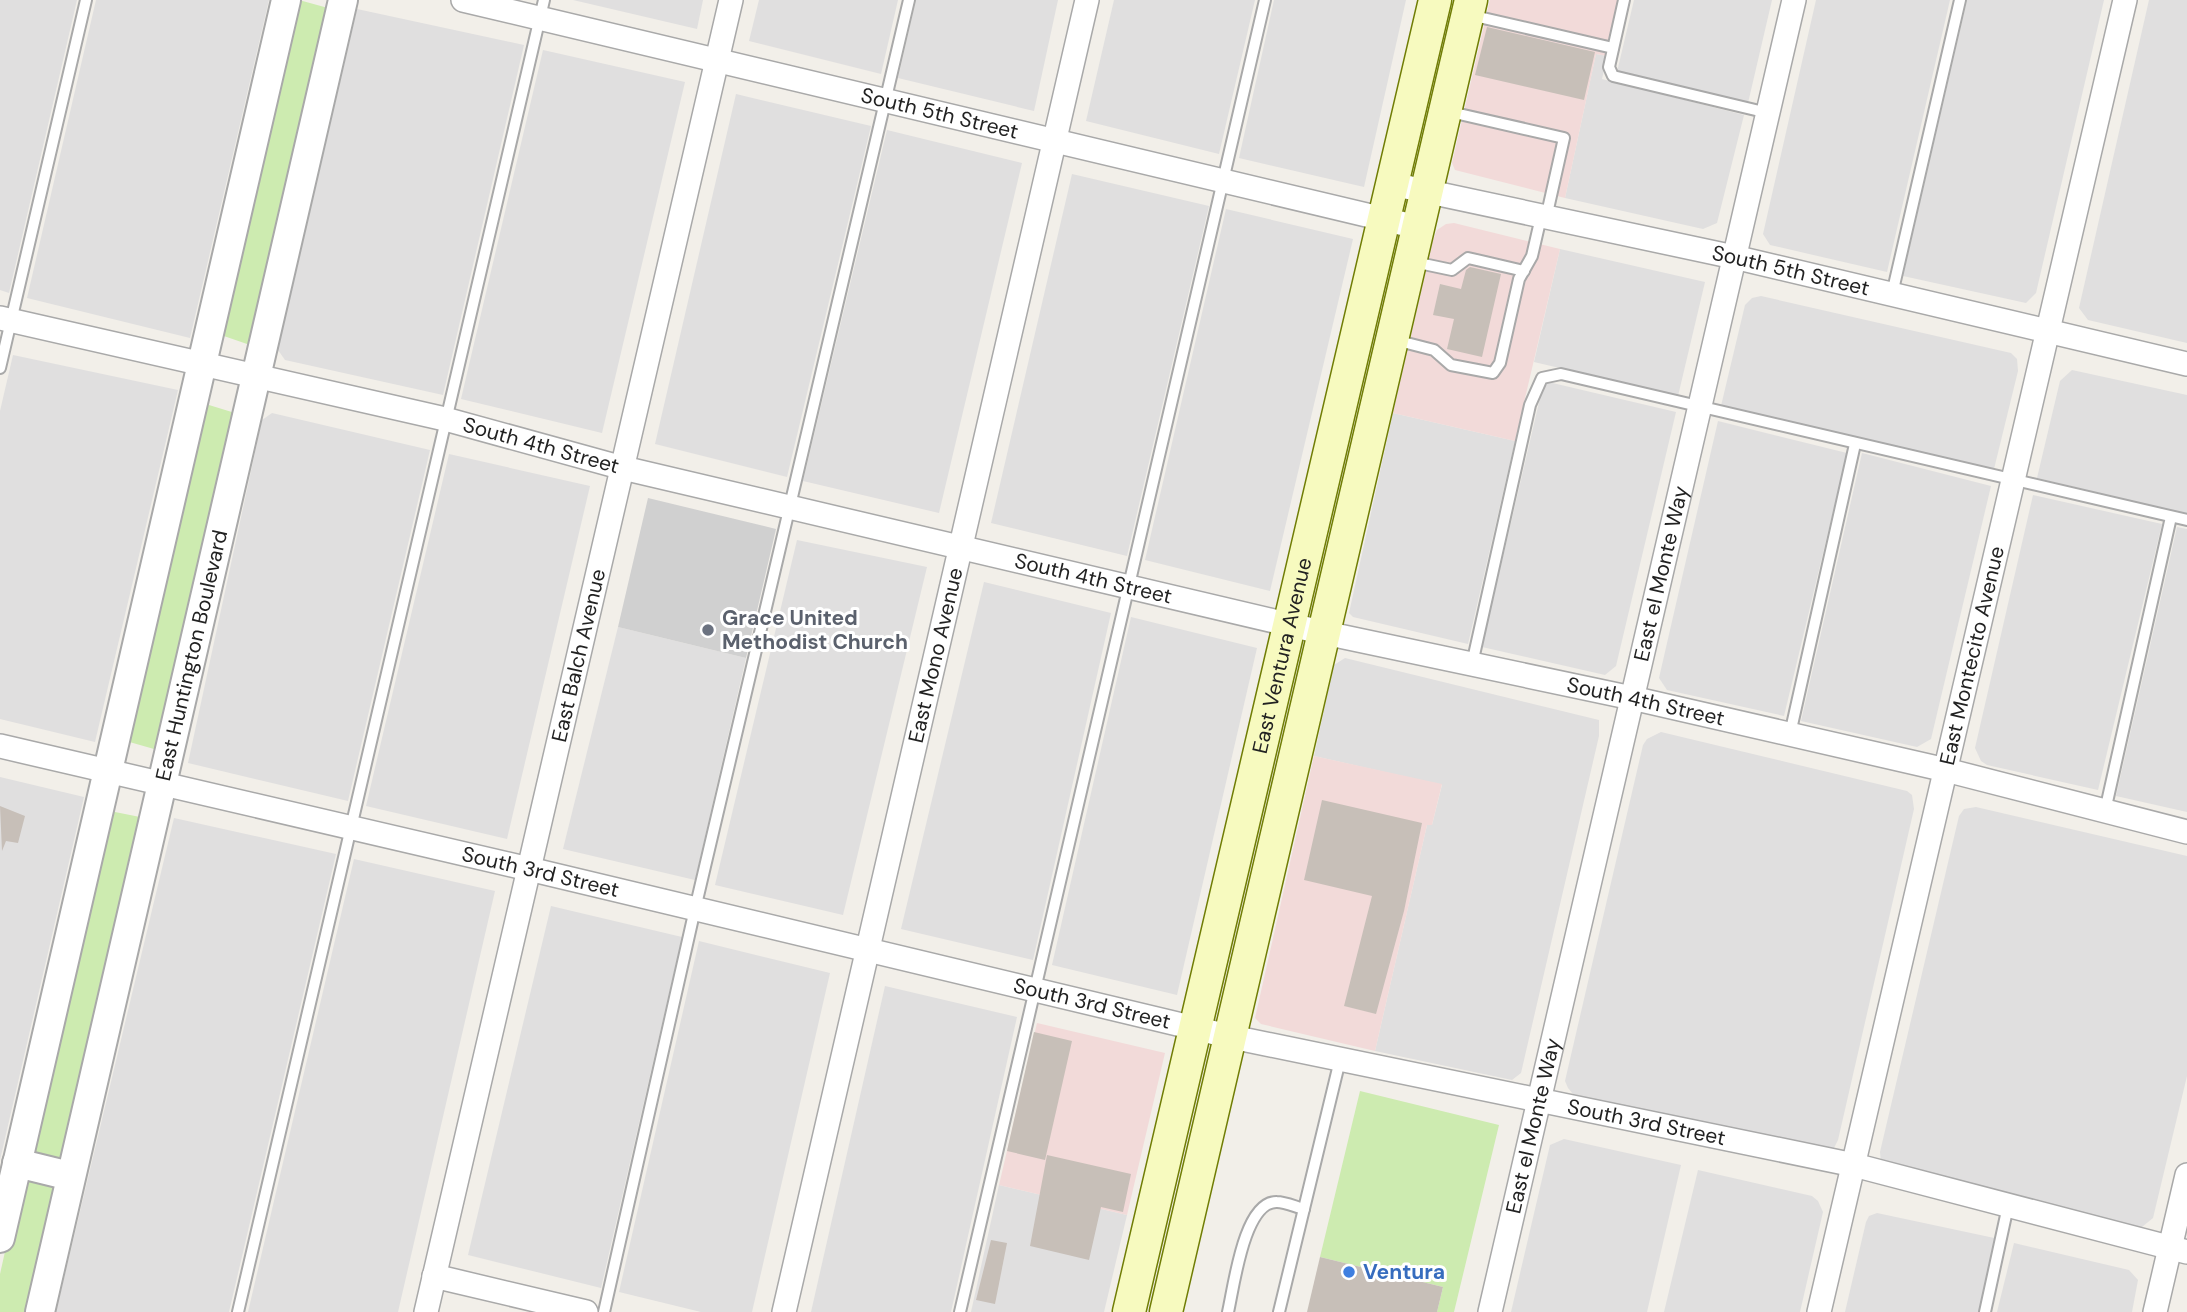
<svg xmlns="http://www.w3.org/2000/svg" width="2187" height="1312" viewBox="0 0 2187 1312" font-family="'DM Sans',sans-serif">
<style>
.residential{fill:#e0dfdf}
.commercial{fill:#f2dad9}
.religious{fill:#d0d0d0}
.grass{fill:#cdebb0}
.building{fill:#c7bfb8}
.lines{fill:none;stroke-linecap:round;stroke-linejoin:round}
.service-casing{stroke:#a9a9a9;stroke-width:14}
.minor-casing{stroke:#a9a9a9;stroke-width:26}
.tertiary-casing{stroke:#a9a9a9;stroke-width:32}
.secondary-casing{stroke:#707d05;stroke-width:35}
.service{stroke:#fff;stroke-width:10}
.minor{stroke:#fff;stroke-width:23}
.tertiary{stroke:#fff;stroke-width:28}
.secondary{stroke:#f7fabf;stroke-width:32}
.worship-dot{fill:#6b7280;stroke:#fff;stroke-width:2.5}
.shop-dot{fill:#3f7fe0;stroke:#fff;stroke-width:2.5}
.labels{text-anchor:middle;dominant-baseline:central;stroke-width:6;stroke-linejoin:round;paint-order:stroke}
.street-label{font-size:21px;fill:#222;stroke:#fff}
.worship-label{font-size:21px;font-weight:bold;fill:#5b616d;stroke:#fff;text-anchor:start}
.shop-label{font-size:21px;font-weight:bold;fill:#366cbe;stroke:#fff;text-anchor:start}
</style>
<rect width="100%" height="100%" fill="#f2efe9"/>
<g class="residential">
<path d="M0 0H77L9 293 0 290Z"/>
<path d="M96 0H269L190 338 27 298Z"/>
<path d="M573 0H703L697 29Z"/>
<path d="M759 0H898L881 74 749 41Z"/>
<path d="M916 0H1058L1034 111 898 78Z"/>
<path d="M1114 0H1255L1219 154 1086 121Z"/>
<path d="M1274 0H1406L1364 187 1239 158Z"/>
<path d="M1634 0H1772L1748 103 1617 72Z"/>
<path d="M1816 0H1950L1887 272 1770 245 1763 234Z"/>
<path d="M1967 0H2104L2036 293 2026 303 1903 276Z"/>
<path d="M2149 0H2187V343L2088 320 2079 308Z"/>
<path d="M357 9 524 45 443 395 285 360 278 350Z"/>
<path d="M543 50 685 82 602 433 461 399Z"/>
<path d="M1596 54 1607 56 1602 79 1744 115 1717 223 1703 229 1565 198Z"/>
<path d="M736 94 871 126 787 477 655 444Z"/>
<path d="M887 130 1022 163 939 513 803 481Z"/>
<path d="M1072 174 1209 206 1127 556 991 523Z"/>
<path d="M1226 209 1353 239 1270 591 1145 560Z"/>
<path d="M1560 249 1705 282 1678 396 1534 362Z"/>
<path d="M1761 296 2011 353 2017 359 2018 371 1994 469 1721 406 1745 305 1752 298Z"/>
<path d="M13 355 178 390 95 742 0 719V411Z"/>
<path d="M2072 370 2187 395V514L2037 478 2060 381Z"/>
<path d="M1544 381 1676 412 1616 666 1605 675 1482 647Z"/>
<path d="M272 413 430 450 348 801 188 763 262 420Z"/>
<path d="M1393 413 1515 441 1468 644 1353 617 1349 613Z"/>
<path d="M1718 421 1847 453 1784 716 1667 690 1659 678Z"/>
<path d="M1862 453 1991 486 1931 739 1917 747 1801 721Z"/>
<path d="M449 454 590 486 507 839 366 806Z"/>
<path d="M2033 495 2162 524 2098 790 1987 765 1981 761 1975 748Z"/>
<path d="M2177 527 2187 529V812L2116 796Z"/>
<path d="M797 540 927 567 843 915 715 885Z"/>
<path d="M984 582 1111 613 1033 960 901 929Z"/>
<path d="M1131 617 1257 648 1177 995 1052 965Z"/>
<path d="M618 627 746 658 695 880 563 849Z"/>
<path d="M1345 658 1599 720V736L1521 1073 1512 1080 1375 1051 1427 825H1432L1442 785 1314 756 1334 665Z"/>
<path d="M1661 732 1907 791 1912 795 1914 809 1838 1140 1833 1150 1819 1153 1573 1094 1568 1088 1565 1081 1643 745 1647 739Z"/>
<path d="M0 777 84 797 0 1160Z"/>
<path d="M1976 807 2187 856V1076L2153 1218 2142 1227 2135 1228 1881 1162 1880 1152 1959 816 1964 809Z"/>
<path d="M174 818 336 854 229 1312H56Z"/>
<path d="M354 859 495 891 398 1312H248Z"/>
<path d="M551 906 682 937 601 1288 468 1255Z"/>
<path d="M699 941 830 973 752 1312H701L619 1292Z"/>
<path d="M885 986 1017 1017 951 1312H811Z"/>
<path d="M1564 1139 1681 1165 1647 1312H1511L1550 1145Z"/>
<path d="M1698 1170 1812 1196 1818 1201 1823 1212 1800 1312H1664Z"/>
<path d="M999 1185 1127 1215 1104 1312H971Z"/>
<path d="M1877 1213 1999 1239 1983 1312H1845L1866 1222 1869 1216Z"/>
<path d="M2014 1243 2129 1270 2138 1280 2132 1312H1997Z"/>
</g>
<g class="commercial">
<path d="M1490 0H1620L1607 56 1596 54 1565 198 1455 170 1452 163Z"/>
<path d="M1454 223 1560 249 1515 441 1393 413 1433 240 1437 230 1446 224Z"/>
<path d="M1314 756 1442 784 1432 825H1427L1375 1051 1261 1024 1255 1018Z"/>
<path d="M1037 1023 1165 1053 1127 1215 999 1185Z"/>
</g>
<path class="religious" d="M648 498 776 529 746 658 618 627Z"/>
<g class="grass">
<path d="M299 0 328 8 251 343 247 344 221 335Z"/>
<path d="M209 405 235 413 158 749H154L126 741 205 406Z"/>
<path d="M110 811 140 817 62 1159 34 1154Z"/>
<path d="M1360 1091 1499 1125 1454 1312H1437L1443 1287 1320 1257Z"/>
<path d="M27 1179 55 1186 30 1312H0V1274L20 1185Z"/>
</g>
<g class="building">
<path d="M1487 27 1595 52 1584 100 1475 75Z"/>
<path d="M1470 267 1501 274 1482 357 1447 349 1454 319 1433 315 1440 284 1461 289 1466 270Z"/>
<path d="M1322 800 1422 823 1404 911 1376 1014 1344 1006 1372 896 1304 880Z"/>
<path d="M0 806 25 816 18 843 6 841 2 851Z"/>
<path d="M1034 1032 1072 1041 1045 1160 1007 1151Z"/>
<path d="M1047 1155 1131 1174 1123 1212 1101 1207 1089 1260 1030 1246Z"/>
<path d="M991 1240 1007 1243 995 1304 976 1300Z"/>
<path d="M1320 1257 1443 1287 1437 1312H1307Z"/>
</g>
<g class="lines">
<defs>
<g id="service">
<path d="M1624 0 1609 67 1613 76 1768 113"/>
<path d="M1470 15 1613 48"/>
<path d="M1446 111 1564 138 1546 218"/>
<path d="M1414 262 1452 270 1468 258 1524 271"/>
<path d="M1892 294 1960 0"/>
<path d="M1395 340 1434 350 1451 365 1493 373 1500 363 1519 279 1532 256 1541 217"/>
<path d="M0 368 86 0"/>
<path d="M1472 664 1530 405 1542 378 1561 374 2187 520"/>
<path d="M1790 734 1855 444"/>
<path d="M2105 811 2171 517"/>
<path d="M238 1312 544 0"/>
<path d="M604 1312 695 909 909 0"/>
<path d="M960 1312 1265 0"/>
<path d="M1228 1312C1234 1286 1244 1201 1277 1202 1285 1202 1296 1207 1304 1209"/>
<path d="M1279 1312 1340 1060"/>
<path d="M1985 1312 2008 1206"/>
</g>
<g id="minor">
<path id="s1" d="M463 0 1417 227"/>
<path id="s2" d="M1392 184 1734 257 2187 364"/>
<path id="s3" d="M0 318 445 419 623 468 1325 633 1632 698 1946 770 2187 832"/>
<path id="s4" d="M0 746 529 869 1232 1037 1854 1165 2187 1252"/>
<path d="M434 1276 586 1312"/>
<path id="s5" d="M426 1312 731 0"/>
<path id="s6" d="M784 1312 1087 0"/>
<path id="s7" d="M1490 1312 1794 0"/>
<path id="s8" d="M1819 1312 2125 0"/>
<path d="M2155 1312 2187 1175"/>
</g>
<g id="tertiary">
<path d="M17 1163 70 1176"/>
<path d="M0 1238 286 0"/>
<path id="s9" d="M40 1312 343 0"/>
</g>
<g id="secondary">
<path id="s10" d="M1129 1312 1435 0"/>
<path d="M1166 1312 1471 0"/>
</g>
</defs>
<use href="#service" class="service-casing"/>
<use href="#minor" class="minor-casing"/>
<use href="#tertiary" class="tertiary-casing"/>
<use href="#secondary" class="secondary-casing"/>
<use href="#service" class="service"/>
<use href="#minor" class="minor"/>
<use href="#tertiary" class="tertiary"/>
<use href="#secondary" class="secondary"/>
</g>
<circle class="worship-dot" cx="708" cy="630" r="7"/>
<circle class="shop-dot" cx="1349" cy="1272" r="7"/>
<g class="labels">
<g class="street-label">
<text stroke="none"><textPath href="#s1" startOffset="490">South 5th Street</textPath></text>
<text stroke="none"><textPath href="#s2" startOffset="408">South 5th Street</textPath></text>
<text stroke="none"><textPath href="#s3" startOffset="556">South 4th Street</textPath></text>
<text stroke="none"><textPath href="#s7" startOffset="758">East el Monte Way</textPath></text>
<text stroke="none"><textPath href="#s3" startOffset="1124">South 4th Street</textPath></text>
<text stroke="none"><textPath href="#s9" startOffset="674">East Huntington Boulevard</textPath></text>
<text stroke="none"><textPath href="#s5" startOffset="674">East Balch Avenue</textPath></text>
<text stroke="none"><textPath href="#s6" startOffset="674">East Mono Avenue</textPath></text>
<text stroke="none"><textPath href="#s10" startOffset="674">East Ventura Avenue</textPath></text>
<text stroke="none"><textPath href="#s8" startOffset="674">East Montecito Avenue</textPath></text>
<text stroke="none"><textPath href="#s3" startOffset="1690">South 4th Street</textPath></text>
<text stroke="none"><textPath href="#s4" startOffset="555">South 3rd Street</textPath></text>
<text stroke="none"><textPath href="#s4" startOffset="1122">South 3rd Street</textPath></text>
<text stroke="none"><textPath href="#s4" startOffset="1689">South 3rd Street</textPath></text>
<text stroke="none"><textPath href="#s7" startOffset="191">East el Monte Way</textPath></text>
</g>
<g class="worship-label">
<text x="722" y="618">Grace United<tspan x="722" dy="24">Methodist Church</tspan></text>
</g>
<g class="shop-label">
<text x="1363" y="1272">Ventura</text>
</g>
</g>
</svg>
